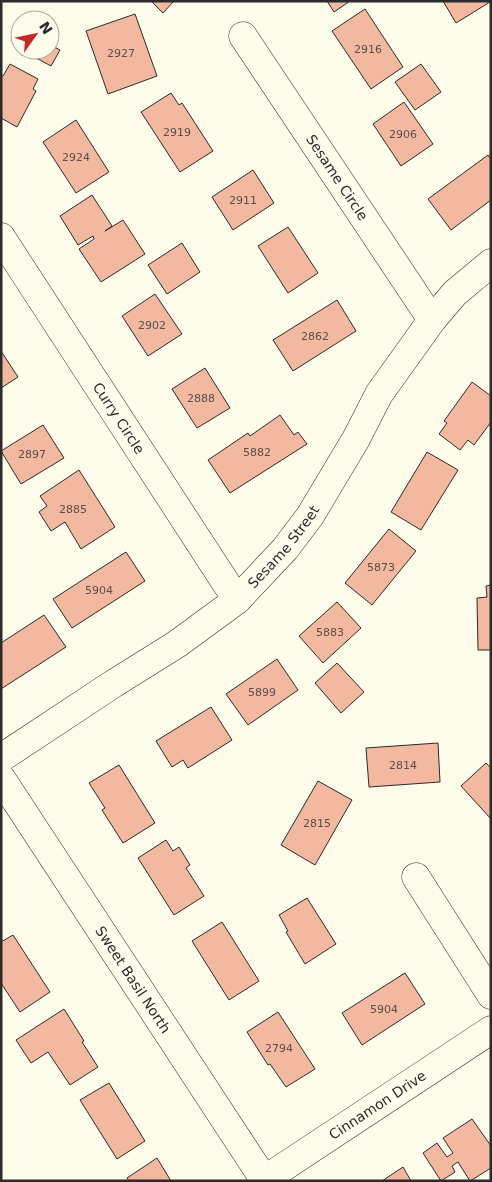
<svg xmlns="http://www.w3.org/2000/svg" width="492" height="1182" viewBox="0 0 492 1182" font-family="'DejaVu Sans',sans-serif">
<style>
.building{fill:#f2b8a0;stroke:#2b2b2b}
.lines{fill:none;stroke-linecap:round;stroke-linejoin:round}
.minor-casing{stroke:#2b2b2b;stroke-width:29}
.minor{stroke:#fdfbea;stroke-width:28}
.labels{text-anchor:middle;dominant-baseline:central;stroke-width:4;stroke-linejoin:round;paint-order:stroke}
.number-label{font-size:11px;fill:#5d4e48}
.street-label{font-size:14px;fill:#2b2b2b;stroke:#fdfbea}
</style>
<rect width="100%" height="100%" fill="#fdfbea"/>
<g class="building">
<path d="M151 1H174L163 13Z"/>
<path d="M327 1H350L334 12Z"/>
<path d="M443 1H489L490 2 456 23Z"/>
<path d="M365 9 403 67 371 89 332 31Z"/>
<path d="M135 14 157 76 108 94 86 31Z"/>
<path d="M50 45 60 50 51 66 27 53 29 50H50Z"/>
<path d="M10 64 38 79 33 89 36 91 17 127 1 118V76H3Z"/>
<path d="M421 64 441 92 415 110 395 82Z"/>
<path d="M171 93 179 105 182 103 213 151 180 172 141 112Z"/>
<path d="M404 102 433 144 401 166 373 124Z"/>
<path d="M76 120 109 172 76 193 43 142Z"/>
<path d="M488 155 491 159V200L451 230 428 199Z"/>
<path d="M253 170 274 203 233 230 212 197Z"/>
<path d="M92 195 112 226 105 231 123 220 145 254 101 282 79 249 94 239 93 236 78 245 60 216Z"/>
<path d="M288 227 318 273 288 293 258 246Z"/>
<path d="M182 243 200 272 167 294 148 265Z"/>
<path d="M155 294 182 334 148 356 122 316Z"/>
<path d="M337 300 356 331 293 371 273 340Z"/>
<path d="M1 351 18 377 1 388Z"/>
<path d="M205 368 230 408 197 428 172 389Z"/>
<path d="M472 382 491 396V422L474 445 468 440 460 450 439 434 447 423 444 421Z"/>
<path d="M280 415 294 435 298 432 307 444 230 493 208 460 248 433 250 436Z"/>
<path d="M43 425 64 458 21 484 1 451Z"/>
<path d="M427 452 458 470 421 530 391 512Z"/>
<path d="M79 470 115 527 81 549 65 522 51 531 39 512 47 506 40 496Z"/>
<path d="M389 529 416 551 372 605 345 583Z"/>
<path d="M126 552 145 581 72 628 53 599Z"/>
<path d="M491 585V650H478L477 598 487 597 486 586Z"/>
<path d="M337 602 361 628 323 663 299 636Z"/>
<path d="M44 615 66 647 1 689V643Z"/>
<path d="M277 659 298 690 248 725 226 694Z"/>
<path d="M337 663 364 692 341 713 315 683Z"/>
<path d="M211 707 232 740 188 768 183 760 172 767 156 741Z"/>
<path d="M438 743 440 782 369 787 366 748Z"/>
<path d="M486 763 491 768V819L461 786Z"/>
<path d="M119 765 155 823 123 843 102 810 105 808 89 783Z"/>
<path d="M318 781 352 800 315 865 281 845Z"/>
<path d="M166 840 173 851 179 847 190 865 186 868 204 896 174 915 138 858Z"/>
<path d="M307 898 336 944 305 964 286 932 288 931 279 915Z"/>
<path d="M222 922 259 981 229 1000 192 941Z"/>
<path d="M13 935 50 992 20 1012 1 983V942Z"/>
<path d="M405 973 425 1004 362 1045 342 1013Z"/>
<path d="M64 1009 84 1041 82 1042 98 1067 70 1085 48 1052 31 1063 16 1040Z"/>
<path d="M278 1012 315 1069 286 1087 270 1064 268 1065 247 1032Z"/>
<path d="M109 1083 145 1141 117 1159 80 1100Z"/>
<path d="M472 1119 491 1146V1168L470 1181 458 1162 452 1166 455 1172 441 1181 423 1153 437 1143 447 1157 453 1153 443 1138Z"/>
<path d="M157 1158 171 1181H129L127 1178Z"/>
<path d="M403 1167 411 1181H382Z"/>
</g>
<g class="lines">
<defs>
<g id="minor">
<path id="s1" d="M243 36 432 320"/>
<path id="s2" d="M1 237 237 600"/>
<path id="s3" d="M1 758 113 684 177 644 237 600 285 549 310 516 356 439 379 394 432 320 455 293 491 263"/>
<path id="s4" d="M1 778 265 1181"/>
<path d="M416 877 491 995"/>
<path id="s5" d="M264 1180 491 1030"/>
</g>
</defs>
<use href="#minor" class="minor-casing"/>
<use href="#minor" class="minor"/>
</g>
<g class="labels">
<g class="number-label">
<text x="368" y="49">2916</text>
<text x="121" y="53">2927</text>
<text x="177" y="132">2919</text>
<text x="403" y="134">2906</text>
<text x="76" y="157">2924</text>
<text x="243" y="200">2911</text>
<text x="152" y="325">2902</text>
<text x="315" y="336">2862</text>
<text x="201" y="398">2888</text>
<text x="257" y="452">5882</text>
<text x="32" y="454">2897</text>
<text x="73" y="509">2885</text>
<text x="381" y="567">5873</text>
<text x="99" y="590">5904</text>
<text x="330" y="632">5883</text>
<text x="262" y="692">5899</text>
<text x="403" y="765">2814</text>
<text x="317" y="823">2815</text>
<text x="384" y="1009">5904</text>
<text x="279" y="1048">2794</text>
</g>
<g class="street-label">
<text stroke="none"><textPath href="#s1" startOffset="170">Sesame Circle</textPath></text>
<text stroke="none"><textPath href="#s2" startOffset="216">Curry Circle</textPath></text>
<text stroke="none"><textPath href="#s3" startOffset="355">Sesame Street</textPath></text>
<text stroke="none"><textPath href="#s4" startOffset="241">Sweet Basil North</textPath></text>
<text stroke="none"><textPath href="#s5" startOffset="136">Cinnamon Drive</textPath></text>
</g>
</g>
<rect width="492" height="1182" fill="none" stroke="#2b2b2b" stroke-width="5"/>
<g transform="translate(35 35) rotate(57)"><circle r="24" fill="#fdfbea" stroke="#a9a89e"/>
<path d="M0-4L9 19L0 12L-9 19Z" fill="#c62828"/>
<text y="-8" font-size="14" font-weight="bold" text-anchor="middle" fill="#2b2b2b">N</text>
</g>
</svg>
